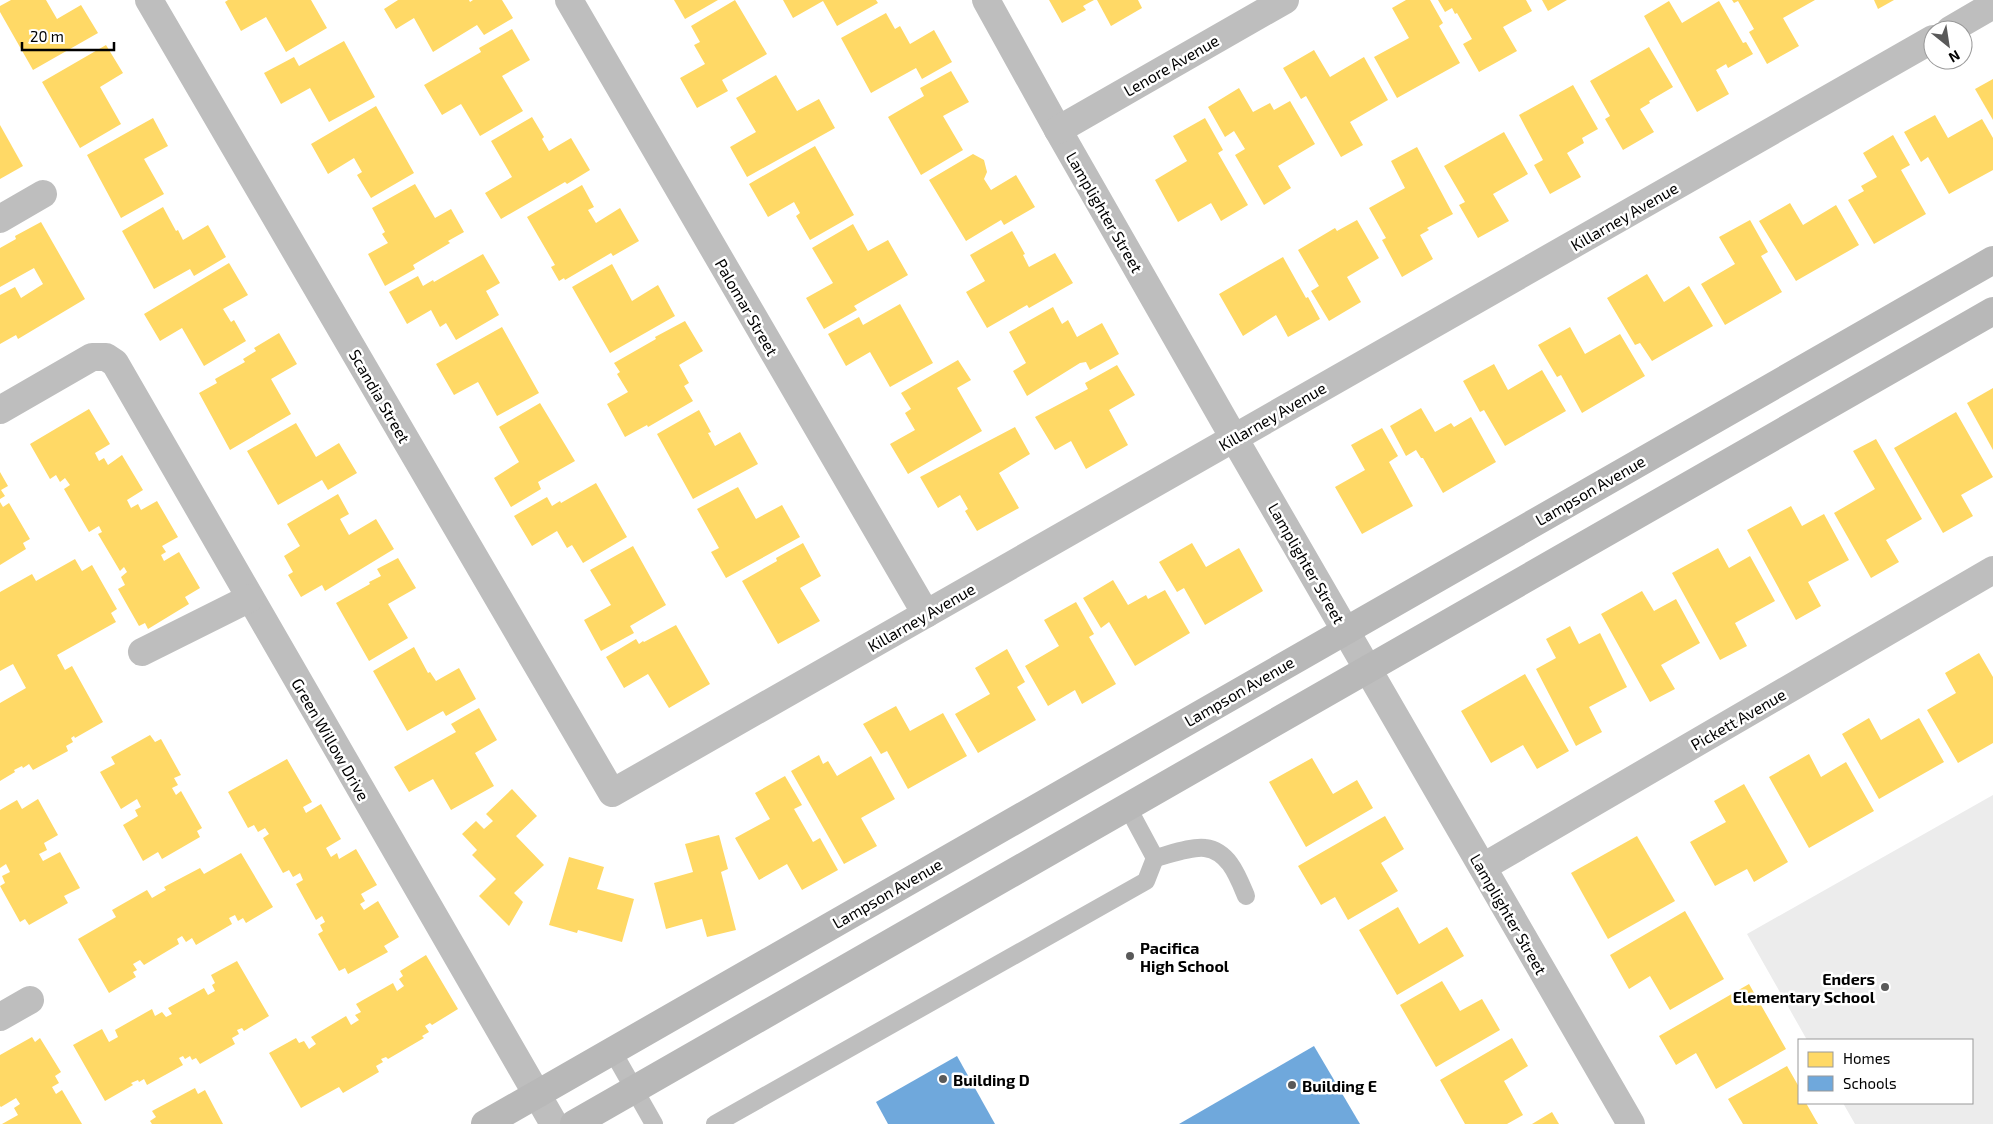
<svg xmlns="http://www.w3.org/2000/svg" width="1993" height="1124" viewBox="0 0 1993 1124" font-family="'Exo 2',sans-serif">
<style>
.green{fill:#ececec}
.homes{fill:#ffd966}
.schools{fill:#6fa8dc}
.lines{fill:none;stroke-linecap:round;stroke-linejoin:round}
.lane{stroke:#bebebe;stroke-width:18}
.street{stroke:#bebebe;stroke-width:28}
.secondary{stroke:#b8b8b8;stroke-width:28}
.poi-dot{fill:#595959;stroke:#fff;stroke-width:2}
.labels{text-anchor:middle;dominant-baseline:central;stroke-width:5;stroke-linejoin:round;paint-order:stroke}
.street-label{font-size:16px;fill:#000;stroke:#fff}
.poi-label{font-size:16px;font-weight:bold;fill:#000;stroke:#fff;text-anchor:start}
</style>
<rect width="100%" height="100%" fill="#fff"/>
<path class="green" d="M1993 795V1124H1855L1843 1103H1972V1040H1807L1747 934Z"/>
<g class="homes">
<path d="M11 0H46L57 19 81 5 98 33 33 70 0 12V6Z"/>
<path d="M228 0H311L327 28 286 52 266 17 241 31 225 2Z"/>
<path d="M398 0H469L470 2 473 0H502L513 18 484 35 477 25 433 52 414 18 396 29 384 9Z"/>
<path d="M674 0H718L685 19Z"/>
<path d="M735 0 767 54 722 80 728 91 697 108 680 78 705 64 694 45 700 42 691 26Z"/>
<path d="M783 0H876L878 3 837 26 823 1 793 18Z"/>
<path d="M1049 0H1094L1083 6 1086 10 1062 23Z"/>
<path d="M1097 0H1138L1142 8 1111 26Z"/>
<path d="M1406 0H1430L1443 23 1439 26 1460 63 1397 98 1374 57 1409 38 1392 8Z"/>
<path d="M1438 0H1526L1532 11 1503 27 1517 51 1479 72 1463 44 1472 39 1457 13 1455 14 1452 8 1445 12Z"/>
<path d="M1542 0H1567L1548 11Z"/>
<path d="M1732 0H1815L1783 18 1799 46 1767 64 1749 32 1754 29 1738 1 1734 3Z"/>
<path d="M1874 0H1894L1878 9Z"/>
<path d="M1669 1 1682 23 1719 1 1743 43 1746 42 1753 54 1728 68 1726 64 1716 70 1729 94 1697 112 1644 16Z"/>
<path d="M886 13 895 29 900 26 910 44 934 30 952 62 922 79 916 68 871 93 841 38Z"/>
<path d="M512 29 530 60 502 76 523 111 480 136 461 104 442 115 424 85 481 52 479 48Z"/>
<path d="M344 41 375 97 329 122 310 88 281 104 264 73 294 57 299 66Z"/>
<path d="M106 45 123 73 100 87 121 124 80 148 42 82Z"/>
<path d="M1649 47 1673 87 1649 101 1650 103 1640 109 1654 132 1623 150 1605 119 1610 116 1590 81Z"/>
<path d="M1314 50 1330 77 1364 57 1388 100 1350 122 1363 145 1341 157 1306 96 1301 99 1283 68Z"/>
<path d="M951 71 969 102 943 116 963 150 921 175 888 117 924 96 920 88Z"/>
<path d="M776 75 797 111 819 99 835 128 747 177 730 147 756 132 736 98Z"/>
<path d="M1993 79V120L1975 89Z"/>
<path d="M1573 85 1598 129 1582 138 1584 143 1567 153 1581 177 1550 194 1534 165 1543 160 1519 115Z"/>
<path d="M1239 88 1253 112 1270 103 1274 110 1290 101 1315 144 1278 166 1291 188 1264 205 1235 155 1245 149 1234 131 1225 137 1208 107Z"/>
<path d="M376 106 414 173 371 198 357 175 362 172 354 158 328 174 311 144Z"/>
<path d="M1935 115 1948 138 1982 119 1993 138V170L1949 194 1928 157 1921 162 1904 132Z"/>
<path d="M532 117 544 137 542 139 549 151 571 138 590 170 567 184 565 182 501 219 485 193 512 177 491 141Z"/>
<path d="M153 118 168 146 144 159 164 194 121 218 87 155Z"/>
<path d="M1205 118 1223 150 1218 153 1248 205 1221 221 1211 203 1178 222 1155 180 1187 161 1173 136Z"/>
<path d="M0 125 23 166 0 179Z"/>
<path d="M1504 132 1528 174 1493 194 1509 221 1478 238 1459 205 1465 202 1444 166Z"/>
<path d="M1893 135 1910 165 1901 170 1926 214 1874 244 1848 200 1864 191 1861 186 1877 177 1863 153Z"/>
<path d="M815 146 854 215 810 240 796 216 800 213 794 202 768 217 749 184Z"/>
<path d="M1417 147 1453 214 1427 228 1429 230 1420 235 1433 259 1402 277 1382 240 1386 238 1369 208 1405 188 1391 161Z"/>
<path d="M973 154 984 160 987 172 984 179 991 190 1016 175 1035 207 1004 225 1001 220 966 241 929 180Z"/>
<path d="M415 184 435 218 451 209 464 232 448 241 450 243 413 265 415 269 385 286 368 254 388 243 382 234 385 232 372 208Z"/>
<path d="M582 185 594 207 588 210 596 223 620 208 639 241 613 256 611 253 565 280 564 278 559 281 551 267 555 265 527 217Z"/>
<path d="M1790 203 1803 225 1836 205 1859 245 1796 281 1759 221Z"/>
<path d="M163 207 176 231 178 230 183 240 208 225 226 257 194 276 190 269 154 289 122 231Z"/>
<path d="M1357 220 1379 258 1347 277 1361 302 1329 321 1311 291 1319 286 1298 250 1335 228 1337 231Z"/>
<path d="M1750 220 1768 252 1761 256 1782 292 1725 325 1701 284 1735 264 1719 237Z"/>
<path d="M41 222 85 299 18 339 16 335 0 344V295L15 287 21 298 43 284 34 268 0 287V248L16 239 15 236Z"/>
<path d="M853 224 868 251 888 240 908 275 854 306 857 310 824 329 806 298 833 283 812 248Z"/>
<path d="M1012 231 1025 254 1023 255 1029 267 1055 253 1073 283 1029 308 1027 305 987 328 966 292 985 281 970 255Z"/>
<path d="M483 254 500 283 486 291 499 315 456 340 446 323 440 327 431 310 407 324 389 292 418 276 423 286 433 280 434 282Z"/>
<path d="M1283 257 1306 298 1308 297 1320 319 1288 337 1276 315 1243 336 1219 294Z"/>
<path d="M229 263 248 295 223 309 231 322 234 320 246 341 204 366 182 328 160 341 144 314Z"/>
<path d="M612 264 632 301 658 285 675 316 610 353 572 287Z"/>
<path d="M1647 274 1664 302 1689 286 1713 326 1652 361 1640 343 1635 345 1607 298Z"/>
<path d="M900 304 933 363 890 387 870 352 846 366 828 334 859 317 863 325Z"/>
<path d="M1053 307 1062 324 1068 320 1077 337 1102 323 1119 354 1090 370 1086 362 1080 363 1027 396 1013 371 1026 363 1009 332Z"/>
<path d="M685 321 703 351 679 365 689 383 684 386 693 401 648 427 647 425 625 437 607 404 628 392 617 374 620 372 614 363 656 339 655 337Z"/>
<path d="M502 327 539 393 497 416 478 382 454 395 436 364Z"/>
<path d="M1570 327 1585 354 1620 334 1645 376 1582 413 1561 375 1557 377 1538 345Z"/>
<path d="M279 333 297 364 271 379 291 414 230 450 199 393 217 383 215 379 245 362 243 359 256 351 254 348Z"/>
<path d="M958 360 971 380 957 388 982 431 908 474 890 444 915 430 905 413 911 409 901 393Z"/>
<path d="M1494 364 1508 390 1542 370 1566 411 1505 446 1484 410 1480 412 1463 381Z"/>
<path d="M1117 365 1135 395 1109 410 1128 445 1086 469 1071 441 1055 450 1035 417 1088 389 1085 383Z"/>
<path d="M1993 388V450L1967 403Z"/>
<path d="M540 403 575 461 538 482 541 489 511 507 494 478 519 462 499 427Z"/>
<path d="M1421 408 1435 432 1451 423 1454 427 1471 417 1496 462 1443 493 1423 458H1421L1416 450 1406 456 1390 426Z"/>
<path d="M89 409 110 444 95 453 99 461 104 458 108 465 122 455 143 490 127 500 131 508 138 504 141 510 157 501 178 537 162 546 166 552 161 555 164 561 179 552 200 588 185 597 189 604 148 629 145 623 139 626 118 589 125 585 121 577 127 572 124 567 120 571 98 534 102 532 99 526 89 532 64 489 70 485 65 478 60 482 56 475 50 479 30 444Z"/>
<path d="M699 410 711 432 708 433 715 446 740 432 758 464 693 499 657 434Z"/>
<path d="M1956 412 1993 477 1961 495 1973 516 1943 533 1894 448Z"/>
<path d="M296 423 316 457 339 443 357 473 328 490 322 480 278 505 247 451Z"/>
<path d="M1015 427 1030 454 999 473 1019 508 977 531 965 511 968 509 960 495 938 508 920 477Z"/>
<path d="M1382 428 1398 456 1389 462 1413 506 1362 534 1335 487 1365 470 1351 445Z"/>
<path d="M1876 439 1922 519 1886 540 1899 562 1871 578 1834 513 1875 489 1853 451Z"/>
<path d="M0 472 8 486 1 490 5 496 0 499Z"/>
<path d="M596 483 627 537 583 563 572 545 567 548 557 531 532 546 514 516 547 497 552 506 560 501 561 503Z"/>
<path d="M738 487 756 519 782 505 800 537 726 578 711 552 719 548 697 509Z"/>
<path d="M338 494 349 514 340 519 349 535 376 519 394 549 325 591 322 585 301 597 288 575 293 572 284 556 300 546 287 524Z"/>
<path d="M0 502 3 507 9 503 30 539 23 543 26 549 0 565Z"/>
<path d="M1791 506 1802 526 1824 514 1849 560 1808 582 1821 606 1796 620 1747 530Z"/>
<path d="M803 543 821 576 800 588 820 621 778 644 742 581 777 561 776 558Z"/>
<path d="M1192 543 1206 567 1239 548 1263 591 1205 625 1184 588 1177 592 1159 562Z"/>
<path d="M633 546 666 605 630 626 634 633 601 651 584 620 611 605 590 570Z"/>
<path d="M1718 548 1729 568 1750 556 1775 601 1735 623 1747 646 1720 660 1672 573Z"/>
<path d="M398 558 416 588 388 604 408 638 369 661 336 603 370 584 369 582 381 576 377 569Z"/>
<path d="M75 559 82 571 92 565 117 609 111 613 116 622 57 655 65 670 72 666 103 722 75 738 74 736 71 738 73 742 66 746 68 751 33 770 29 764 23 768 22 766 14 770 15 772 0 781V703L26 688 13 664 0 671V592L32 574 36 581Z"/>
<path d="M1113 580 1128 605 1146 595 1148 599 1165 590 1190 633 1135 666 1109 622 1101 628 1083 598Z"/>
<path d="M1642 591 1654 611 1676 599 1700 643 1661 665 1675 689 1650 702 1601 614Z"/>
<path d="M1076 602 1094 634 1089 637 1116 684 1082 704 1075 690 1048 706 1025 666 1059 646 1044 620Z"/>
<path d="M676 625 710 684 669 708 648 674 624 688 606 657 636 639 639 644 643 641 644 642Z"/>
<path d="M1570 626 1579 644 1600 633 1627 687 1589 707 1602 732 1576 746 1536 669 1556 658 1546 639Z"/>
<path d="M414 647 428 673 430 672 436 681 459 668 476 699 446 716 443 711 407 731 373 671Z"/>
<path d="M1007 649 1025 682 1017 687 1036 720 978 753 955 714 990 694 975 668Z"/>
<path d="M1979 653 1993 677V743L1958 763 1927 710 1956 693 1945 673Z"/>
<path d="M1525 674 1569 751 1537 769 1523 745 1491 763 1461 711Z"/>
<path d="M896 706 910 731 943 713 967 756 908 789 887 751 881 754 863 724Z"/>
<path d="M479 708 497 740 475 753 494 786 451 810 433 779 409 792 394 767 456 732 451 724Z"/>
<path d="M1869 718 1881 740 1919 718 1944 762 1879 799 1842 734Z"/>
<path d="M150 735 155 742 161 739 181 775 174 778 178 785 172 788 176 795 181 791 202 828 197 831 200 837 162 859 158 852 143 861 123 825 138 816 135 810 141 807 137 799 121 809 100 772 115 764 111 757Z"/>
<path d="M1809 754 1821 777 1846 762 1874 811 1809 848 1769 777Z"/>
<path d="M819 755 823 764 828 761 837 776 871 756 895 799 861 818 877 846 844 864 791 771Z"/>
<path d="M1312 758 1333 794 1357 780 1373 808 1306 847 1269 782Z"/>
<path d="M287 759 312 802 303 807 306 813 321 804 341 839 326 848 331 857 337 853 339 859 356 849 377 885 361 894 365 901 360 904 364 910 378 901 399 937 384 946 388 952 348 974 345 968 339 971 318 934 323 931 320 925 325 922 322 916 316 920 296 884 303 880 300 873 293 877 289 870 283 873 263 838 269 834 265 828 258 832 254 825 248 828 228 792Z"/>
<path d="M785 776 802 805 794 809 813 842 820 838 838 870 802 890 787 864 759 880 735 838 770 819 755 793Z"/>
<path d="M1744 784 1788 862 1754 882 1747 869 1715 886 1690 842 1726 822 1714 801Z"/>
<path d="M512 789 537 816 516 836 544 865 514 893 523 902 509 926 479 896 496 879 472 855 477 850 462 834 476 821 484 829 493 821 486 814Z"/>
<path d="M38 799 58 835 44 843 47 850 39 854 43 861 60 852 80 888 64 896 68 903 29 925 25 919 20 922 0 886 5 883 2 876 10 872 6 864 0 868V810L17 800 22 809Z"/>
<path d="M1385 816 1404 849 1381 863 1398 891 1348 920 1335 897 1321 905 1298 866Z"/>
<path d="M719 835 728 869 721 872 736 930 707 937 702 919 666 929 654 883 693 872 685 844Z"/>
<path d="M1637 836 1675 901 1608 939 1571 873Z"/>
<path d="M241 853 273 907 246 923 243 918 238 921 235 915 229 918 232 924 196 945 192 938 186 942 182 936 177 939 179 944 144 965 140 960 133 964 137 970 133 972 136 977 109 993 78 939 116 917 112 910 147 890 152 898 166 890 164 887 200 868 204 874Z"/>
<path d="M569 857 604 867 597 889 634 899 622 942 578 930 577 933 549 925Z"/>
<path d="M1398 907 1419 944 1447 927 1464 956 1397 995 1359 930Z"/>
<path d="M1685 911 1724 979 1670 1010 1650 976 1629 989 1610 955Z"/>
<path d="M426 955 458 1009 432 1025 430 1023 425 1026 429 1032 422 1036 424 1038 388 1059 386 1057 381 1059 383 1062 376 1066 379 1072 343 1093 339 1087 301 1108 269 1053 296 1038 299 1043 304 1041 309 1049 316 1044 311 1037 346 1016 351 1025 359 1020 355 1015 361 1012 356 1004 393 983 397 991 404 986 399 979 403 976 400 971Z"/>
<path d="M237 961 269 1016 244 1031 242 1028 237 1030 239 1034 232 1038 235 1044 200 1064 196 1058 192 1060 190 1056 185 1059 183 1056 179 1058 183 1065 147 1085 144 1079 139 1082 138 1080 131 1083 133 1085 105 1101 73 1045 102 1029 109 1042 118 1037 115 1030 152 1009 155 1016 162 1012 166 1017 172 1014 168 1008 204 988 208 995 215 991 212 985 215 983 211 975Z"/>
<path d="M1442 981 1460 1011 1482 999 1500 1030 1436 1067 1400 1005Z"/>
<path d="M1749 984 1786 1049 1716 1089 1696 1053 1676 1065 1659 1036Z"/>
<path d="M32 1037 35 1042 40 1038 61 1072 55 1076 59 1083 52 1087 56 1094 62 1090 82 1124H2L18 1115 14 1108 20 1104 16 1098 1 1107 0 1106V1055Z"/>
<path d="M1512 1038 1528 1066 1504 1081 1523 1115 1507 1124H1465L1440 1080Z"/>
<path d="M1787 1066 1799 1087V1103H1806L1818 1124H1743L1728 1099Z"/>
<path d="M195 1088 198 1094 205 1090 223 1124H152L150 1121 156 1117 152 1111Z"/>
<path d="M1552 1112 1559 1124H1532Z"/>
</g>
<g class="schools">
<path d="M1314 1046 1360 1124H1179Z"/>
<path d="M957 1056 995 1124H888L876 1102Z"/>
</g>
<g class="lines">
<g class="lane">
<path d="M1155 858C1168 855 1192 846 1205 848 1229 851 1238 877 1246 896"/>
<path d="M613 1052 654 1124"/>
<path d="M715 1124 1146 881 1155 858 1127 806"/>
</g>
<g class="street">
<path d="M149 0 612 793 1933 39"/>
<path d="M569 0 926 614"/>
<path d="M986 0 1058 130 1234 438 1631 1124"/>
<path d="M1950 30 1993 5"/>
<path d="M1058 130 1285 0"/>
<path d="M0 219 43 194"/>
<path d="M0 410 92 357H106L115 363 554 1124"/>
<path d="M142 652 250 598"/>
<path d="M1483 867 1993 570"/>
<path d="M0 1017 30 1000"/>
</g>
<g class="secondary">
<path d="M485 1124 1993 260"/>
<path d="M574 1124 1993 311"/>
</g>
</g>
<g class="poi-dot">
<circle cx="1130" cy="956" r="5"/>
<circle cx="1885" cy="987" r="5"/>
<circle cx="943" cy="1079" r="5"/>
<circle cx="1292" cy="1085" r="5"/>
</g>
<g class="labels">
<g class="street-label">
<text transform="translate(1171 65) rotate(-30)">Lenore Avenue</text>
<text transform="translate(1105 212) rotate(60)">Lamplighter Street</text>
<text transform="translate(1624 216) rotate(-30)">Killarney Avenue</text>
<text transform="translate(747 307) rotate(60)">Palomar Street</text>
<text transform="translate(380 396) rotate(60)">Scandia Street</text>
<text transform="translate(1272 416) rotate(-30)">Killarney Avenue</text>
<text transform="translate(1590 490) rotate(-30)">Lampson Avenue</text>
<text transform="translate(1307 563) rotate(60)">Lamplighter Street</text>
<text transform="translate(921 617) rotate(-30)">Killarney Avenue</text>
<text transform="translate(1239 691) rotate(-30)">Lampson Avenue</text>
<text transform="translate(1738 719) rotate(-30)">Pickett Avenue</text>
<text transform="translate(331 739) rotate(60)">Green Willow Drive</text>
<text transform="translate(887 893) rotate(-30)">Lampson Avenue</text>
<text transform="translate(1509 914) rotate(60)">Lamplighter Street</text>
</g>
<g class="poi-label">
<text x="1140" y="947">Pacifica<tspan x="1140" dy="18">High School</tspan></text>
<text x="1875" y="978" text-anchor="end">Enders<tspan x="1875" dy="18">Elementary School</tspan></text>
<text x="953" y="1079">Building D</text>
<text x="1302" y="1085">Building E</text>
</g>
</g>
<rect x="1798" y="1039" width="175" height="65" fill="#ffffff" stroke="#999999"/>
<rect x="1808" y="1052" width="25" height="15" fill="#ffd966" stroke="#999999"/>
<text x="1843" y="1064" font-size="15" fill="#000000">Homes</text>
<rect x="1808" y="1076" width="25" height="15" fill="#6fa8dc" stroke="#999999"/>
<text x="1843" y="1089" font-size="15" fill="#000000">Schools</text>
<g transform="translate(1948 45) rotate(150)"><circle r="24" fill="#ffffff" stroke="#999999"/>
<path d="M0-4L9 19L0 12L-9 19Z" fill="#595959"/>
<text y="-8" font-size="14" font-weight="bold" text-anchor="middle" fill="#000000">N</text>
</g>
<path d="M22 42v8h92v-8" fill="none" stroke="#000000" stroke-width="2.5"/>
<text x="30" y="42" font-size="15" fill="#000000" stroke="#ffffff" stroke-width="4" paint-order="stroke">20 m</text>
</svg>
